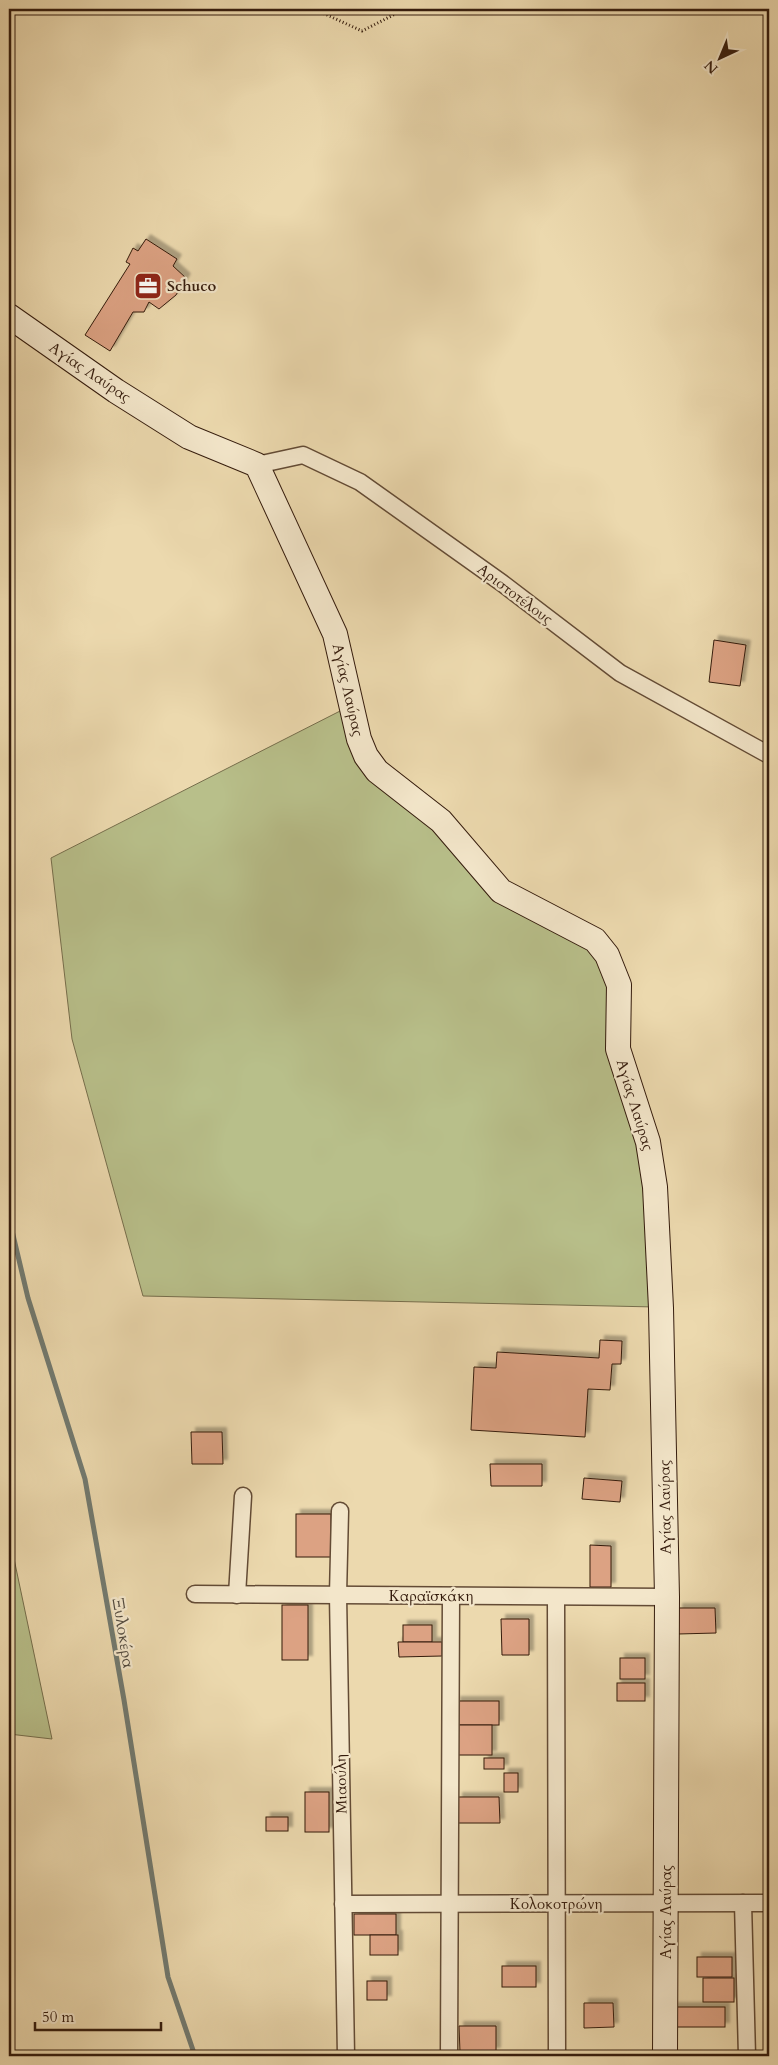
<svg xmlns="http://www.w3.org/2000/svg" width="778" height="2065" viewBox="0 0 778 2065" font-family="Cardo,serif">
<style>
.green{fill:#b8bf8a;stroke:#766e4c}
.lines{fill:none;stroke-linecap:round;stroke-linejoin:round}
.stream{stroke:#727a70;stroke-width:5}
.building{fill:#dca283;stroke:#351c0d;filter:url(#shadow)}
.street-casing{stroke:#634b35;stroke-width:19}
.secondary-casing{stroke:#351c0d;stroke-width:26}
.path{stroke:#351c0d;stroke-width:3;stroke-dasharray:1 2.5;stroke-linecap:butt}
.street{stroke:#f3e6ca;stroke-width:16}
.secondary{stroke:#f3e6ca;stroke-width:24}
.labels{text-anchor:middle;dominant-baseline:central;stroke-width:4.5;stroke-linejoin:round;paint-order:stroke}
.poi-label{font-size:15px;font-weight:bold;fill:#351c0d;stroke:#f3e6ca;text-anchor:start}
.street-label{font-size:15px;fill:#351c0d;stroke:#f3e6ca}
.water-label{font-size:16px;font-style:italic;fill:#534b3f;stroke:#f3e6ca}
</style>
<defs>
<filter id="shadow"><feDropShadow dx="4.5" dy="-4.5" stdDeviation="1" flood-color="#0004"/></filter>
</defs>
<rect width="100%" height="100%" fill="#ecd9ae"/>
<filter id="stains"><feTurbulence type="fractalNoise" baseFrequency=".004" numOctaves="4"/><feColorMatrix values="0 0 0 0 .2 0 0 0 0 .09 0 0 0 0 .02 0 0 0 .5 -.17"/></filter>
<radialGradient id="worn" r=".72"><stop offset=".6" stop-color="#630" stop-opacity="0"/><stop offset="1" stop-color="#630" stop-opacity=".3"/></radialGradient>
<g class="green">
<path d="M344 709 360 763 584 942 600 959 610 982 638 1144 656 1307 143 1296 72 1039 51 858Z"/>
<path d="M9 1535 52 1739 9 1734Z"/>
</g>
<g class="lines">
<path class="stream" d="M9 1218 28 1298 85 1479 124 1700 168 1977 195 2056"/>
</g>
<g class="building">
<path d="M146 239 177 259 173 266 186 278 176 295 159 309 149 302 144 312H133L110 351 85 335 130 264 126 262 133 248 138 251Z"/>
<path d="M714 640 746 645 740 686 709 682Z"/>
<path d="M600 1340 622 1341 621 1364H612L610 1390 588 1389 585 1437 471 1430 474 1367 496 1368 497 1352 599 1358Z"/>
<path d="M191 1432H222L223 1464H192Z"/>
<path d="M490 1464H542V1486H491Z"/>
<path d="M584 1478 622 1481 620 1502 582 1499Z"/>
<rect x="296" y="1514" width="35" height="43"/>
<path d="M590 1545 611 1546V1587H590Z"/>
<rect x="282" y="1605" width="26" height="55"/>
<path d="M678 1608H715L716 1633 678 1634Z"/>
<path d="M501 1619H529V1655H502Z"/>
<rect x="403" y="1625" width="29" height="17"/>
<path d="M398 1642H442V1656L399 1657Z"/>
<rect x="620" y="1658" width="25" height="21"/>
<rect x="617" y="1683" width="28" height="18"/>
<rect x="456" y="1701" width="43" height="24"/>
<rect x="456" y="1725" width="36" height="30"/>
<rect x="484" y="1758" width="20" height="11"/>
<rect x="504" y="1773" width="14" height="19"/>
<rect x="305" y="1792" width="24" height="40"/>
<path d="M458 1797H499L500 1823H458Z"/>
<rect x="266" y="1817" width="22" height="14"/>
<rect x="354" y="1914" width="42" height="21"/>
<rect x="370" y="1935" width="28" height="20"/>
<rect x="697" y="1957" width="35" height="20"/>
<rect x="502" y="1966" width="34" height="21"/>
<rect x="703" y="1978" width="31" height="24"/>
<rect x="367" y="1981" width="20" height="19"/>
<path d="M584 2003H613L614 2027 584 2028Z"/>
<rect x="673" y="2007" width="52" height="20"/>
<path d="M459 2026H496V2052H460Z"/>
</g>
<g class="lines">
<defs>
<g id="street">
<path d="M257 465 303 455 360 482 502 583 620 673 769 755"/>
<path d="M340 1511 338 1595 346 2056"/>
<path d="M195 1594 667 1597"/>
<path d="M237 1595 243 1496"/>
<path d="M556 1597 557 2056"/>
<path d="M743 1903 747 2056"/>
<path d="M343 1904 769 1903"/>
<path d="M449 2056 451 1596"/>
</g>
<path id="secondary" d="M9 316 116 391 189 437 257 465 335 634 359 739 366 756 377 771 441 821 501 891 595 940 607 955 619 985 618 1049 648 1142 655 1187 661 1308 667 1597 665 2056"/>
</defs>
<use href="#street" class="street-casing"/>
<use href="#secondary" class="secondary-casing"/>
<path class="path" d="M314 9 362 31 405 9"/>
<use href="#street" class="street"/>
<use href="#secondary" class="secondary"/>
</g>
<defs>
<symbol id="office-square" viewBox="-11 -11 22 22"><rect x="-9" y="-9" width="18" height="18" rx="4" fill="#8f2418" stroke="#f3e6ca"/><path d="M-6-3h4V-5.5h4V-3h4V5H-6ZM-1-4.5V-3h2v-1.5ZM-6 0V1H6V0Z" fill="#fff"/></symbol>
</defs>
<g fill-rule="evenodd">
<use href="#office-square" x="132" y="270" width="32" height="32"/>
</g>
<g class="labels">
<g class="poi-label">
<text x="167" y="286">Schuco</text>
</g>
<g class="street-label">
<text transform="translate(90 372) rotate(34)">Αγίας Λαύρας</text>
<text transform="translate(515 594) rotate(37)">Αριστοτέλους</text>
<text transform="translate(348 690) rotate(77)">Αγίας Λαύρας</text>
<text transform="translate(635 1105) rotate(73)">Αγίας Λαύρας</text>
<text transform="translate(665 1507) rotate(-91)">Αγίας Λαύρας</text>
<text x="431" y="1596">Καραϊσκάκη</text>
<text transform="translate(341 1784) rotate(-91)">Μιαούλη</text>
<text x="556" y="1904">Κολοκοτρώνη</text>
<text transform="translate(666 1912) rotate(-90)">Αγίας Λαύρας</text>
</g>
<g class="water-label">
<text transform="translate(123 1633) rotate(81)">Ξυλοκέρα</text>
</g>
</g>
<rect width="778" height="2065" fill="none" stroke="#ecd9ae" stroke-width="30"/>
<rect x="10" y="10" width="758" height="2045" fill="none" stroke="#351c0d" stroke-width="2.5"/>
<rect x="15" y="15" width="748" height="2035" fill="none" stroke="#351c0d"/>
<g transform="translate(720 58) rotate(224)" stroke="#f3e6ca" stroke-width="4" paint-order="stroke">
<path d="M0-4L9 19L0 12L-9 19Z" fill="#351c0d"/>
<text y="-8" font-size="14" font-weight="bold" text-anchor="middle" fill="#351c0d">N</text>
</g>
<path d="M35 2022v8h126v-8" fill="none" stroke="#351c0d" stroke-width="2.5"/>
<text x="42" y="2022" font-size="15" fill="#351c0d" stroke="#f3e6ca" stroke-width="4" paint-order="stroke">50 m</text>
<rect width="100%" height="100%" filter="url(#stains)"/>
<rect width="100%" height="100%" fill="url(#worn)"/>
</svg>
